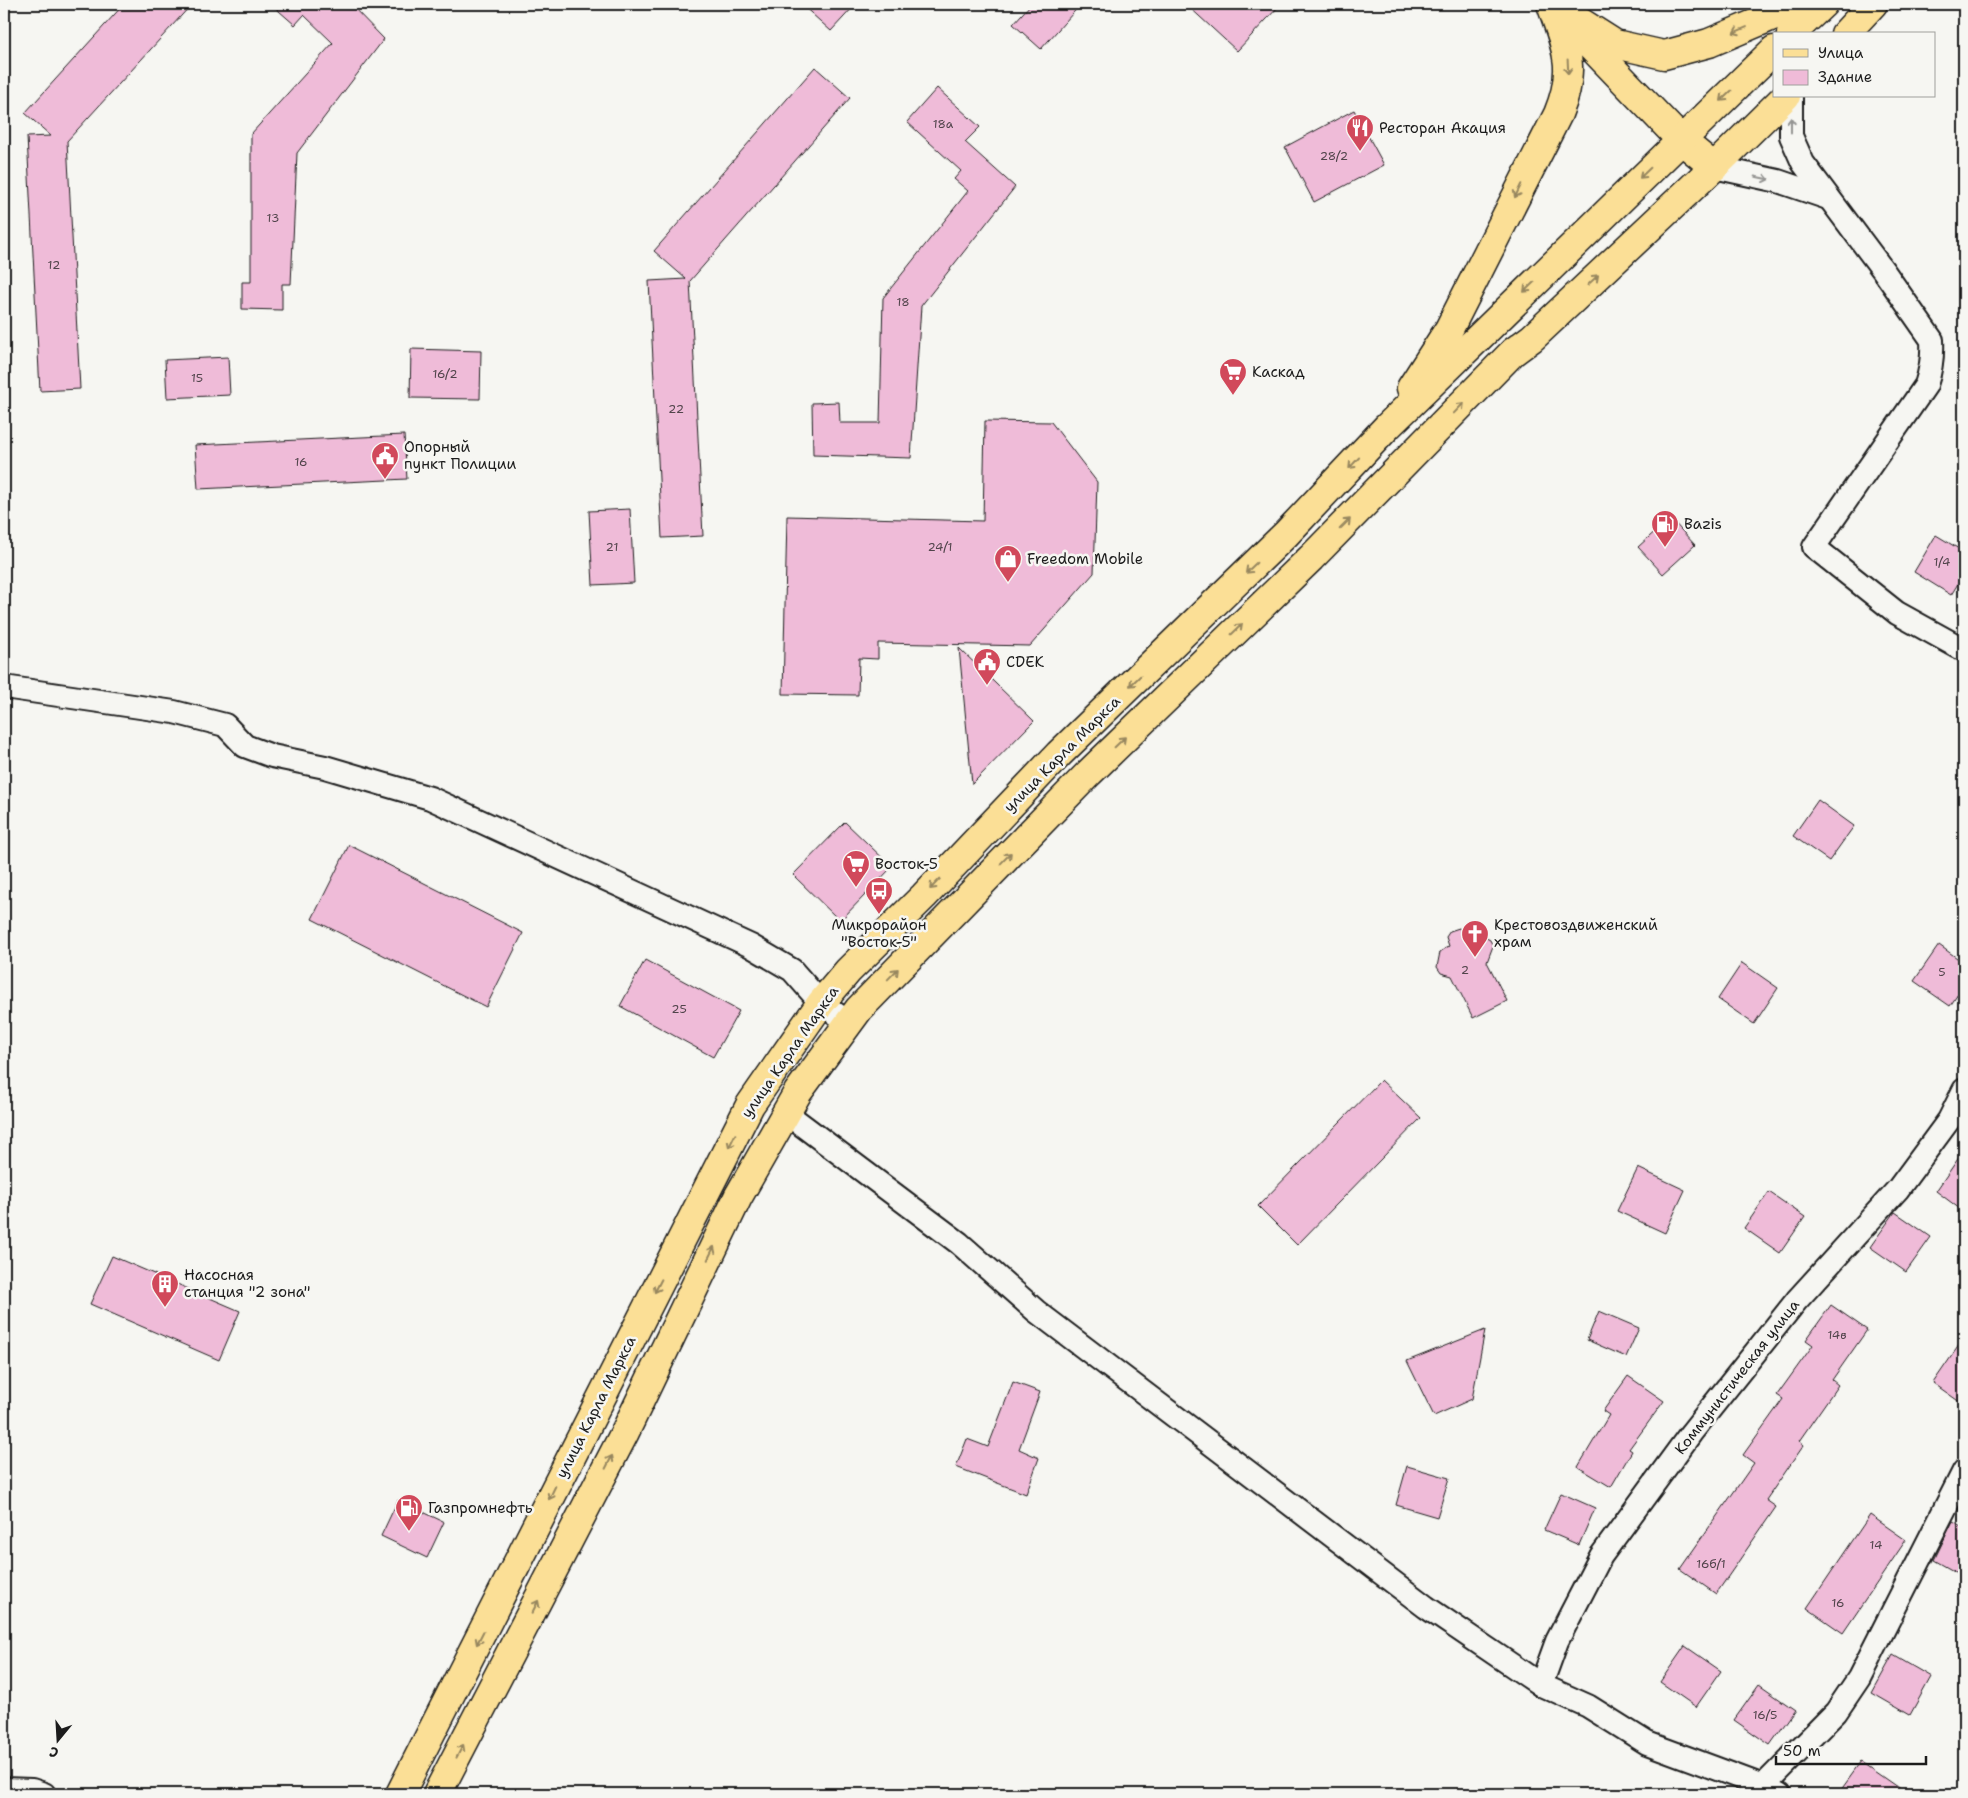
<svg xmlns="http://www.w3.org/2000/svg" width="1968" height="1798" viewBox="0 0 1968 1798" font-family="'Shantell Sans',sans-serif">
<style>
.building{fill:#efbbd8;stroke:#1c1c1c}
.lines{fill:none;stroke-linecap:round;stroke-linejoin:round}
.minor-casing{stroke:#1c1c1c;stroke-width:26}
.major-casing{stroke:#1c1c1c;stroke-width:31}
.minor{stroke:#f6f6f2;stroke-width:22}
.major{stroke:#fbdf96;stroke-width:28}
.oneway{stroke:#97875f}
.oneway2{stroke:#949492}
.labels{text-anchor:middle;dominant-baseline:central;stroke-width:5;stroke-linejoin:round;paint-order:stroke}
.number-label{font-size:12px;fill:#51444b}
.poi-label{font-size:15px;fill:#1c1c1c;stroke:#f6f6f2;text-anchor:start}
.street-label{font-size:15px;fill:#1c1c1c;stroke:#f6f6f2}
</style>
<rect width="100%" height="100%" fill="#f6f6f2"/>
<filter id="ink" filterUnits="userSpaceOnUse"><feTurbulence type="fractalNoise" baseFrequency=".02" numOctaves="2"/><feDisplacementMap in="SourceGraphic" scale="10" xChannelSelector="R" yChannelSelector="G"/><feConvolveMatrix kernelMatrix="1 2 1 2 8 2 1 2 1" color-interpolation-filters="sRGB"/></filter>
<g filter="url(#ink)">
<g class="building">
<path d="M124 4H192L67 141 80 389 40 391 27 137 51 136 25 113Z"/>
<path d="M271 4H350L384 39 297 153 291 284H282V310L242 309V282H251V134L333 43 304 15 295 25Z"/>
<path d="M801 4H856L831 31Z"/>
<path d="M1031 4H1081L1041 49 1013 24Z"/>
<path d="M1186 4H1281L1237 51Z"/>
<path d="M815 67 850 98 690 281 703 536 662 538 649 281 686 279 654 251Z"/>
<path d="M937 88 980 127 965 142 1015 187 921 306 911 458 813 455 812 403 839 402 840 423H880L883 298 968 191 954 179 961 171 907 122Z"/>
<path d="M1354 110 1384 165 1314 202 1285 147Z"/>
<path d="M411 349 481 351 480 399 410 398Z"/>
<path d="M228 357 230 395 167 398 165 360Z"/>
<path d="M985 421 1051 422 1097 482 1094 573 1030 646 878 643V659L859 658 858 695 783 694 787 516 983 521Z"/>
<path d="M404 435 407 479 198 489 195 445Z"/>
<path d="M630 509 634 583 593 585 589 511Z"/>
<path d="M1670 518 1695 545 1663 574 1638 547Z"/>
<path d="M1936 535 1964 552V574L1951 595 1914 572Z"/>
<path d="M959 648 1034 721 972 784Z"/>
<path d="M1818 800 1854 826 1829 861 1793 836Z"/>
<path d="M845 822 892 867 840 921 793 875Z"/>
<path d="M349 845 523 933 486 1007 312 919Z"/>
<path d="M1459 928 1470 937 1481 935 1490 940 1493 946 1487 962 1507 1001 1473 1018 1452 976 1441 973 1437 967 1440 952 1449 946 1446 937 1450 931Z"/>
<path d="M1939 945 1964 963V985L1950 1006 1914 981Z"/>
<path d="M645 960 739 1011 713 1057 620 1006Z"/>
<path d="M1742 963 1778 988 1754 1024 1718 999Z"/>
<path d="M1381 1080 1421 1118 1297 1245 1258 1206Z"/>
<path d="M1964 1150V1212L1936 1191Z"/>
<path d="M1638 1168 1685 1190 1665 1233 1617 1211Z"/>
<path d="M1769 1192 1805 1217 1780 1253 1744 1228Z"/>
<path d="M1895 1212 1931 1237 1906 1272 1870 1247Z"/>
<path d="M112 1256 240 1311 219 1360 90 1304Z"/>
<path d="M1831 1305 1867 1330 1832 1380 1838 1385 1799 1441 1804 1445 1766 1500 1776 1507 1716 1594 1680 1569 1754 1463 1743 1455 1783 1399 1777 1395 1813 1345 1806 1340Z"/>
<path d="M1599 1311 1639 1328 1626 1357 1587 1340Z"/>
<path d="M1485 1330 1472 1399 1434 1416 1407 1361Z"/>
<path d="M1964 1338V1405L1933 1383Z"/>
<path d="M1628 1376 1664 1401 1629 1449 1632 1451 1611 1487 1578 1467 1609 1415 1603 1411Z"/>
<path d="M1013 1382 1040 1392 1019 1449 1039 1458 1026 1494 956 1467 967 1439 988 1447Z"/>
<path d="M1407 1466 1449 1478 1437 1517 1396 1505Z"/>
<path d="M1561 1493 1595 1508 1579 1545 1544 1530Z"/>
<path d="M398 1500 444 1522 427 1558 381 1536Z"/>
<path d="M1870 1515 1906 1540 1843 1633 1807 1608Z"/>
<path d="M1953 1521 1964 1527V1577L1934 1560Z"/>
<path d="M1685 1646 1721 1671 1696 1707 1660 1682Z"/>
<path d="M1893 1655 1931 1677 1910 1715 1872 1693Z"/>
<path d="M1759 1685 1795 1710 1770 1745 1734 1720Z"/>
<path d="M1861 1762 1907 1794H1838Z"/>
</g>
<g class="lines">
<defs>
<g id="minor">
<path d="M1791 96V136L1803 163 1883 270 1932 340C1933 357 1931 370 1926 385L1814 547 1897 613 1964 650"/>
<path d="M1714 167 1778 181 1828 198"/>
<path d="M4 687 174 712 225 725 245 746 272 756 325 767 430 798 751 946 792 970 821 1003 849 1023"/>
<path d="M786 1113 959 1243 1036 1311 1426 1607 1541 1685 1588 1706 1647 1743 1763 1786 1779 1794"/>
<path d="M1541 1685 1557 1641 1601 1556 1691 1433 1797 1300 1898 1189 1949 1120 1964 1090"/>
<path d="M1763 1786 1836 1712 1859 1678 1964 1471"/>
<path d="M4 1789 32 1790 44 1794"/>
</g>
<g id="major">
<path d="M1552 4 1615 44 1664 55 1709 43 1801 4"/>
<path d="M1576 31 1680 139 1714 167"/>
<path d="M1791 34 1823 4"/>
<path d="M1845 34 1873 4"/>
<path d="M1411 388 1449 329 1558 114C1577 68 1566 48 1551 4"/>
<path d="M400 1794 750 1105 821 1003 848 971 924 896 1059 754 1286 534 1387 427 1774 50"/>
<path d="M437 1794 625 1432 738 1197 798 1092 859 1009 1089 773 1311 558 1513 352 1532 338 1714 167 1786 96"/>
</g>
</defs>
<use href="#minor" class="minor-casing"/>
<use href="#major" class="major-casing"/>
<use href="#minor" class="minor"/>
<use href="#major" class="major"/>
</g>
<defs><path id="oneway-shaft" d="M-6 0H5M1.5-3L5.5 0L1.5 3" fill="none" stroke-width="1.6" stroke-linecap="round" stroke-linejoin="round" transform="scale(1.25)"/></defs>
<g class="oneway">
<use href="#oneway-shaft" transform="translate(1740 30) rotate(157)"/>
<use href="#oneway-shaft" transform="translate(1568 67) rotate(87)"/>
<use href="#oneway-shaft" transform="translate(1726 96) rotate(136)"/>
<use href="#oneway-shaft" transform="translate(1645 173) rotate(136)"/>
<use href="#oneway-shaft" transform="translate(1518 191) rotate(116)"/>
<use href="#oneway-shaft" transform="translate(1593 280) rotate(-43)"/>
<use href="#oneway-shaft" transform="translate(1529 287) rotate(136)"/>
<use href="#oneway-shaft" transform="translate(1459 408) rotate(-46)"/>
<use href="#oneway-shaft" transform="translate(1354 463) rotate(133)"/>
<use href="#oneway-shaft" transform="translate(1345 524) rotate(-45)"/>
<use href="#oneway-shaft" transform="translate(1251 568) rotate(136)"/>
<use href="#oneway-shaft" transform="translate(1237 629) rotate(-44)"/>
<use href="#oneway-shaft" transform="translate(1135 681) rotate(136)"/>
<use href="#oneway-shaft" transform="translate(1120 742) rotate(-44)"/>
<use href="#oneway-shaft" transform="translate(1006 858) rotate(-46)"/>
<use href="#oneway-shaft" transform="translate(935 884) rotate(134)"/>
<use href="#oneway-shaft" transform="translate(893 974) rotate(-46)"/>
<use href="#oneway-shaft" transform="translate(732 1141) rotate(116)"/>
<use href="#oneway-shaft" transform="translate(711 1253) rotate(-64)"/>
<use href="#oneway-shaft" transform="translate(658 1286) rotate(117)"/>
<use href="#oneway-shaft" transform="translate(609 1462) rotate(-63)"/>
<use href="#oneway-shaft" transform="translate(552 1493) rotate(116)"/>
<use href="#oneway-shaft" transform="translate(535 1607) rotate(-63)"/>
<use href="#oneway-shaft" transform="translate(480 1638) rotate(117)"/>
<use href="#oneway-shaft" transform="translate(460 1751) rotate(-62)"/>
</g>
<g class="oneway2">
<use href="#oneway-shaft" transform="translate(1791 125) rotate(-90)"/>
<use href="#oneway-shaft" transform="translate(1762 178) rotate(12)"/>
</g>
</g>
<defs>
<symbol id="restaurant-pin" viewBox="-11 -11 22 30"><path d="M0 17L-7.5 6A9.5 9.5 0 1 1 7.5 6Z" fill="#d1495b" stroke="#f6f6f2"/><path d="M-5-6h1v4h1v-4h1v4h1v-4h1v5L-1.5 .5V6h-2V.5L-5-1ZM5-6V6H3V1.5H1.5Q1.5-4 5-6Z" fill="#fff"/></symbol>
<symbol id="supermarket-pin" viewBox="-11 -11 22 30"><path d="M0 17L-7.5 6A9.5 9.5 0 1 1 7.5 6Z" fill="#d1495b" stroke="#f6f6f2"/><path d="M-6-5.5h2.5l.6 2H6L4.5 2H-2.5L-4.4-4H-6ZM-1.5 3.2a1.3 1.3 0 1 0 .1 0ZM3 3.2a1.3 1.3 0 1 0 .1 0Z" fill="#fff"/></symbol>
<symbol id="civic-pin" viewBox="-11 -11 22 30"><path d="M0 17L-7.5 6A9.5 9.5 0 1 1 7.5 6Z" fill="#d1495b" stroke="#f6f6f2"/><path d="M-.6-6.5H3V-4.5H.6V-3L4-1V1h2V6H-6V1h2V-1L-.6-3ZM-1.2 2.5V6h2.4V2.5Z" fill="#fff"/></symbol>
<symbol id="fuel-pin" viewBox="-11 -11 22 30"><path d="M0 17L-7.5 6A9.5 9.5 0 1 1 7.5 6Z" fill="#d1495b" stroke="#f6f6f2"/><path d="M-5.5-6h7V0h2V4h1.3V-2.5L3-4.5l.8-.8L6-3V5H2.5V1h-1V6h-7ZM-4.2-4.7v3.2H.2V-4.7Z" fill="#fff"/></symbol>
<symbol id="shop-pin" viewBox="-11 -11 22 30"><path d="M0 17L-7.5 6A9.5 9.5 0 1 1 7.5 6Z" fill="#d1495b" stroke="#f6f6f2"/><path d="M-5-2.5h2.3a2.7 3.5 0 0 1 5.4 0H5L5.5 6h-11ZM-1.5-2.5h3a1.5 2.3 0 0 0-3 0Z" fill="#fff"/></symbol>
<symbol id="bus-pin" viewBox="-11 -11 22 30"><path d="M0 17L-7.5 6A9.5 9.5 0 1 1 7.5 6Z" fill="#d1495b" stroke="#f6f6f2"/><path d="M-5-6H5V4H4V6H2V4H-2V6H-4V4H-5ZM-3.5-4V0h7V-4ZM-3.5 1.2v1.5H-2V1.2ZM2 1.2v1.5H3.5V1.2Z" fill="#fff"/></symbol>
<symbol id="church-pin" viewBox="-11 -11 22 30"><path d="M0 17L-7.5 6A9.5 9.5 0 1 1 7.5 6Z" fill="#d1495b" stroke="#f6f6f2"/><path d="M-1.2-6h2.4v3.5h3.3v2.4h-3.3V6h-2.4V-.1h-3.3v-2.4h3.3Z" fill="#fff"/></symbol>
<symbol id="building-pin" viewBox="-11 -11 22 30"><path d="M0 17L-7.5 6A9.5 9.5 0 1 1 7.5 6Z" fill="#d1495b" stroke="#f6f6f2"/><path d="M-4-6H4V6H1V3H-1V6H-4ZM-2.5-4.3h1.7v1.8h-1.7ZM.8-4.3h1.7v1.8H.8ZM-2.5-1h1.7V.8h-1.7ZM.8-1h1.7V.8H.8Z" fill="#fff"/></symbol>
</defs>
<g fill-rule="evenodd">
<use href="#restaurant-pin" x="1344" y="112" width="32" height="43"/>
<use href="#supermarket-pin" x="1217" y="356" width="32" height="43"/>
<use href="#civic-pin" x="369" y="440" width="32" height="43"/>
<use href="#fuel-pin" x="1649" y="508" width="32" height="43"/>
<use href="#shop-pin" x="992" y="543" width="32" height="43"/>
<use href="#civic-pin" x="971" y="646" width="32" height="43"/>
<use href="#supermarket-pin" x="840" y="848" width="32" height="43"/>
<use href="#bus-pin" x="863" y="875" width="32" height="43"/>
<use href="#church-pin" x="1459" y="918" width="32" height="43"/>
<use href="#building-pin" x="149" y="1268" width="32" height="43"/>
<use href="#fuel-pin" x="393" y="1492" width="32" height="43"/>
</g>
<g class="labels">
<g class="number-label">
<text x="943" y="124">18а</text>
<text x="1334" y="156">28/2</text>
<text x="273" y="218">13</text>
<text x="54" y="265">12</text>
<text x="903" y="302">18</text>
<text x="445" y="374">16/2</text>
<text x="197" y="378">15</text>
<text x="676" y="409">22</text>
<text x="301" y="462">16</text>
<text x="612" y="547">21</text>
<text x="940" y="547">24/1</text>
<text x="1942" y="562">1/4</text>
<text x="1465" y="970">2</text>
<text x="1942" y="972">5</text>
<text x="679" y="1009">25</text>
<text x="1837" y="1335">14в</text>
<text x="1876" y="1545">14</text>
<text x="1711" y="1564">16б/1</text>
<text x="1838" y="1603">16</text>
<text x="1765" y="1715">16/5</text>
</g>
<g class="poi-label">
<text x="1379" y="128">Ресторан Акация</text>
<text x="1252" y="372">Каскад</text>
<text x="404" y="447">Опорный<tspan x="404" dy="17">пункт Полиции</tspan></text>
<text x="1684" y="524">Bazis</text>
<text x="1027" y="559">Freedom Mobile</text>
<text x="1006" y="662">CDEK</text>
<text x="875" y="864">Восток-5</text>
<text x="879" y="925" text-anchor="middle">Микрорайон<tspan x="879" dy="17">"Восток-5"</tspan></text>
<text x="1494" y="925">Крестовоздвиженский<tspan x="1494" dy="17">храм</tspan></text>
<text x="184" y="1275">Насосная<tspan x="184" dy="17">станция "2 зона"</tspan></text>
<text x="428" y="1508">Газпромнефть</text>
</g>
<g class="street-label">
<text transform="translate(1062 754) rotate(-45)">улица Карла Маркса</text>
<text transform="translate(790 1052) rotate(-55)">улица Карла Маркса</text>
<text transform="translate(1737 1377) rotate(-52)">Коммунистическая улица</text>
<text transform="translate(596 1407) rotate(-63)">улица Карла Маркса</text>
</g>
</g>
<rect width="1968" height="1798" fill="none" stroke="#f6f6f2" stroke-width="20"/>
<rect x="10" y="10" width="1948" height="1778" fill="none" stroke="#1c1c1c" stroke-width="2" filter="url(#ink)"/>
<rect x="1773" y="32" width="162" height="65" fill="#f6f6f2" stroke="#9f9f9c"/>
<rect x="1783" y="49" width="25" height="8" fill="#fbdf96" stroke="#9f9f9c"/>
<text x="1818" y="58" font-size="15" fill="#1c1c1c">Улица</text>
<rect x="1783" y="70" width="25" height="15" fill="#efbbd8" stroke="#9f9f9c"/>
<text x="1818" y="82" font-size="15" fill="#1c1c1c">Здание</text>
<g transform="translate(58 1740) rotate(198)" stroke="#f6f6f2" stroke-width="4" paint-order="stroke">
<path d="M0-4L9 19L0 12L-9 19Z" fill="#1c1c1c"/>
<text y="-8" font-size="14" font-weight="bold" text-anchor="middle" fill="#1c1c1c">С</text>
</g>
<path d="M1776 1756v8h150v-8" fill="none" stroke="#1c1c1c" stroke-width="2.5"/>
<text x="1783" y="1756" font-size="15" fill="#1c1c1c" stroke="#f6f6f2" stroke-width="4" paint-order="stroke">50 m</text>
</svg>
